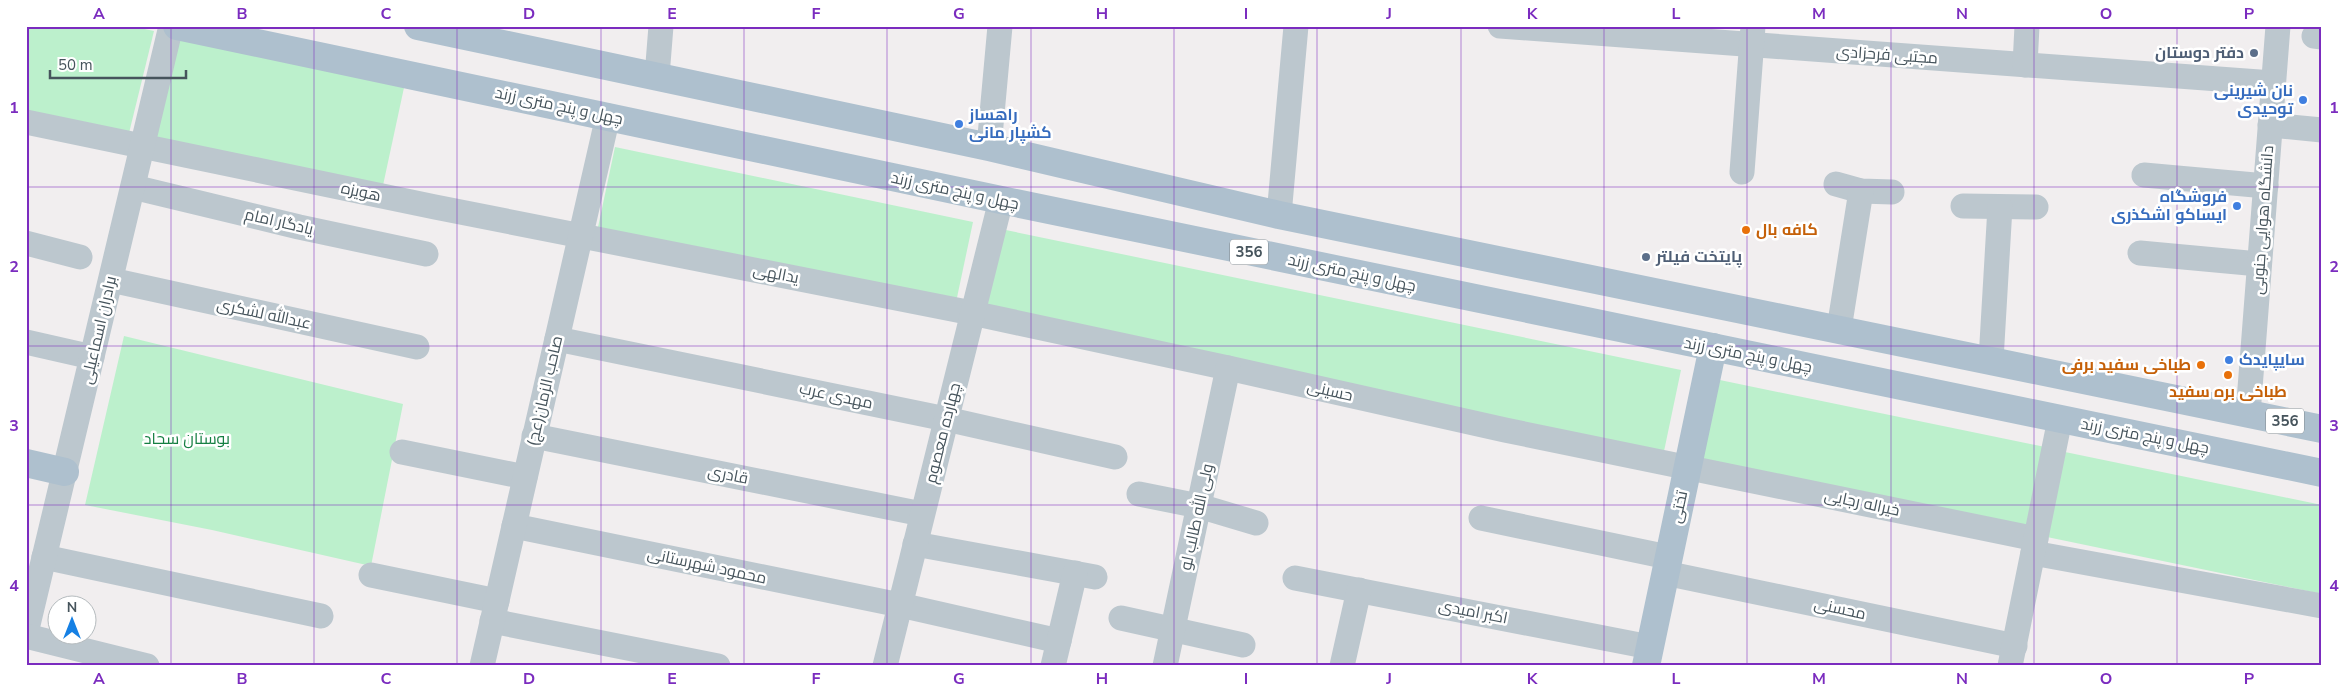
<svg xmlns="http://www.w3.org/2000/svg" width="2348" height="692" viewBox="0 0 2348 692" font-family="'Nunito Sans',Cairo,sans-serif">
<style>
.green{fill:#bcf0cc}
.lines{fill:none;stroke-linecap:round;stroke-linejoin:round}
.minor{stroke:#bcc7ce;stroke-width:25}
.major{stroke:#aec0ce;stroke-width:28}
.grid{fill:none;stroke:#7b2cbf;stroke-width:1;stroke-opacity:0.55}
.service-dot{fill:#5c6f8a;stroke:#fff;stroke-width:2}
.shop-dot{fill:#3f7fe0;stroke:#fff;stroke-width:2}
.food-dot{fill:#e8710a;stroke:#fff;stroke-width:2}
.labels{text-anchor:middle;dominant-baseline:central;stroke-width:5;stroke-linejoin:round;paint-order:stroke}
.shield{fill:#fff;stroke:#7e878d;stroke-width:1}
.shield-label{font-size:15px;font-weight:bold;fill:#46545c}
.service-label{font-size:16px;font-weight:bold;fill:#4e5e75;stroke:#fff;text-anchor:end}
.street-label{font-size:16px;fill:#46545c;stroke:#fff}
.shop-label{font-size:16px;font-weight:bold;fill:#366cbe;stroke:#fff;text-anchor:end}
.food-label{font-size:16px;font-weight:bold;fill:#c56008;stroke:#fff;text-anchor:start}
.park-label{font-size:16px;fill:#157f42;stroke:#fff}
.neatline{fill:none;stroke:#7b2cbf;stroke-width:2}
.grid-label{font-size:16px;text-anchor:middle;font-weight:bold;fill:#7b2cbf}
</style>
<rect width="100%" height="100%" fill="#f1eeef"/>
<g class="green">
<path d="M26 26H130L154 31 129 133 26 110Z"/>
<path d="M179 38 405 83 382 190 154 138Z"/>
<path d="M615 147 973 222 955 307 597 232Z"/>
<path d="M996 228 1681 370 1663 456 987 312Z"/>
<path d="M124 336 403 404 371 566 212 530 85 505Z"/>
<path d="M1715 379 2045 447 2028 533 1697 464Z"/>
<path d="M2065 452 2322 505V594L2047 537Z"/>
</g>
<g class="lines">
<g class="minor">
<path d="M1500 26 2273 83"/>
<path d="M2314 36 2322 37"/>
<path d="M2025 65 2027 26"/>
<path d="M657 76 661 26"/>
<path d="M26 122 435 207 972 313 1228 368 1505 430 2036 539"/>
<path d="M2270 125 2322 130"/>
<path d="M989 147 1000 26"/>
<path d="M1742 172 1753 26"/>
<path d="M2144 175 2266 186"/>
<path d="M1836 184 1861 191 1892 192"/>
<path d="M133 187 299 227 426 254"/>
<path d="M1963 206 2036 207"/>
<path d="M1279 215 1296 26"/>
<path d="M26 243 80 257"/>
<path d="M2140 253 2259 264"/>
<path d="M111 280 417 347"/>
<path d="M1839 329 1861 191"/>
<path d="M557 339 946 419 1115 457"/>
<path d="M26 342 92 357"/>
<path d="M1991 360 2000 207"/>
<path d="M2248 414 2278 26"/>
<path d="M534 436 922 514"/>
<path d="M402 452 525 477"/>
<path d="M1139 494 1199 506 1256 523"/>
<path d="M1481 518 1668 557"/>
<path d="M514 526 900 605 1059 641"/>
<path d="M915 544 1095 577"/>
<path d="M2033 553 2322 606"/>
<path d="M44 557 321 616"/>
<path d="M1665 573 2015 646"/>
<path d="M371 575 497 601"/>
<path d="M1295 578 1650 647"/>
<path d="M1121 618 1243 645"/>
<path d="M492 621 718 666"/>
<path d="M26 633 171 26"/>
<path d="M26 636 147 666"/>
<path d="M482 666 608 116"/>
<path d="M885 666 1001 200"/>
<path d="M1053 666 1075 573"/>
<path d="M1165 666 1228 368"/>
<path d="M1342 666 1359 590"/>
<path d="M2010 666 2060 419"/>
</g>
<g class="major">
<path d="M177 26 1001 200 2322 473"/>
<path d="M418 26 989 147 1279 215 2322 429"/>
<path d="M26 463 65 472"/>
<path d="M1646 666 1713 347"/>
</g>
</g>
<path class="grid" d="M171 26V666M314 26V666M457 26V666M601 26V666M744 26V666M887 26V666M1031 26V666M1174 26V666M1317 26V666M1461 26V666M1604 26V666M1747 26V666M1891 26V666M2034 26V666M2177 26V666M26 187H2322M26 346H2322M26 505H2322"/>
<g class="service-dot">
<circle cx="2254" cy="53" r="5"/>
<circle cx="1646" cy="257" r="5"/>
</g>
<g class="shop-dot">
<circle cx="2303" cy="100" r="5"/>
<circle cx="959" cy="124" r="5"/>
<circle cx="2237" cy="206" r="5"/>
<circle cx="2229" cy="360" r="5"/>
</g>
<g class="food-dot">
<circle cx="1746" cy="230" r="5"/>
<circle cx="2201" cy="365" r="5"/>
<circle cx="2228" cy="375" r="5"/>
</g>
<g class="labels">
<g class="shield">
<rect x="1230" y="239.5" width="38" height="25" rx="4"/>
<rect x="2266" y="408.5" width="38" height="25" rx="4"/>
</g>
<g class="shield-label">
<text x="1249" y="252">356</text>
<text x="2285" y="421">356</text>
</g>
<g class="service-label">
<text x="2244" y="53">دفتر دوستان</text>
<text x="1656" y="257" text-anchor="start">پایتخت فیلتر</text>
</g>
<g class="street-label">
<text transform="translate(1887 55) rotate(4)">مجتبی فرحزادی</text>
<text transform="translate(559 106) rotate(12)">چهل و پنج متری زرند</text>
<text transform="translate(955 191) rotate(12)">چهل و پنج متری زرند</text>
<text transform="translate(361 192) rotate(12)">هویزه</text>
<text transform="translate(2263 220) rotate(-86)">دانشگاه هوایی جنوبی</text>
<text transform="translate(279 222) rotate(13)">یادگار امام</text>
<text transform="translate(1352 273) rotate(12)">چهل و پنج متری زرند</text>
<text transform="translate(776 274) rotate(11)">یدالهی</text>
<text transform="translate(264 314) rotate(12)">عبدالله لشکری</text>
<text transform="translate(99 330) rotate(-77)">برادران اسماعیلی</text>
<text transform="translate(1748 355) rotate(11)">چهل و پنج متری زرند</text>
<text transform="translate(545 391) rotate(-77)">صاحب الزمان(عج)</text>
<text transform="translate(1330 391) rotate(13)">حسینی</text>
<text transform="translate(836 396) rotate(12)">مهدی عرب</text>
<text transform="translate(943 433) rotate(-76)">چهارده معصوم</text>
<text transform="translate(2145 436) rotate(11)">چهل و پنج متری زرند</text>
<text transform="translate(728 475) rotate(11)">قادری</text>
<text transform="translate(1862 503) rotate(12)">خیراله رجایی</text>
<text transform="translate(1679 507) rotate(-78)">تختی</text>
<text transform="translate(1197 517) rotate(-78)">ولی الله طالب لو</text>
<text transform="translate(707 566) rotate(12)">محمود شهرستانی</text>
<text transform="translate(1840 609) rotate(12)">محسنی</text>
<text transform="translate(1473 612) rotate(11)">اکبر امیدی</text>
</g>
<g class="shop-label">
<text x="2293" y="91">نان شیرینی<tspan x="2293" dy="18">توحیدی</tspan></text>
<text x="969" y="115" text-anchor="start">راهساز<tspan x="969" dy="18">کشپار مانی</tspan></text>
<text x="2227" y="197">فروشگاه<tspan x="2227" dy="18">ایساکو اشکذری</tspan></text>
<text x="2239" y="360" text-anchor="start">سایپایدک</text>
</g>
<g class="food-label">
<text x="1756" y="230">کافه بال</text>
<text x="2191" y="365" text-anchor="end">طباخی سفید برفی</text>
<text x="2228" y="392" text-anchor="middle">طباخی بره سفید</text>
</g>
<g class="park-label">
<text x="187" y="439">بوستان سجاد</text>
</g>
</g>
<rect width="2348" height="692" fill="none" stroke="#ffffff" stroke-width="55"/>
<g transform="translate(72 620)"><circle r="24" fill="#ffffff" stroke="#b5bbbe"/>
<path d="M0-4L9 19L0 12L-9 19Z" fill="#1680e4"/>
<text y="-8" font-size="14" font-weight="bold" text-anchor="middle" fill="#46545c">N</text>
</g>
<path d="M50 70v8h136v-8" fill="none" stroke="#46545c" stroke-width="2.5"/>
<text x="58" y="70" font-size="15" fill="#46545c" stroke="#ffffff" stroke-width="4" paint-order="stroke">50 m</text>
<rect x="28" y="28" width="2292" height="636" class="neatline"/>
<g class="grid-label">
<text x="99" y="19">A</text>
<text x="242" y="19">B</text>
<text x="386" y="19">C</text>
<text x="529" y="19">D</text>
<text x="672" y="19">E</text>
<text x="816" y="19">F</text>
<text x="959" y="19">G</text>
<text x="1102" y="19">H</text>
<text x="1246" y="19">I</text>
<text x="1389" y="19">J</text>
<text x="1532" y="19">K</text>
<text x="1676" y="19">L</text>
<text x="1819" y="19">M</text>
<text x="1962" y="19">N</text>
<text x="2106" y="19">O</text>
<text x="2249" y="19">P</text>
<text x="14" y="113">1</text>
<text x="2334" y="113">1</text>
<text x="14" y="272">2</text>
<text x="2334" y="272">2</text>
<text x="14" y="431">3</text>
<text x="2334" y="431">3</text>
<text x="14" y="591">4</text>
<text x="2334" y="591">4</text>
<text x="99" y="684">A</text>
<text x="242" y="684">B</text>
<text x="386" y="684">C</text>
<text x="529" y="684">D</text>
<text x="672" y="684">E</text>
<text x="816" y="684">F</text>
<text x="959" y="684">G</text>
<text x="1102" y="684">H</text>
<text x="1246" y="684">I</text>
<text x="1389" y="684">J</text>
<text x="1532" y="684">K</text>
<text x="1676" y="684">L</text>
<text x="1819" y="684">M</text>
<text x="1962" y="684">N</text>
<text x="2106" y="684">O</text>
<text x="2249" y="684">P</text>
</g>
</svg>
